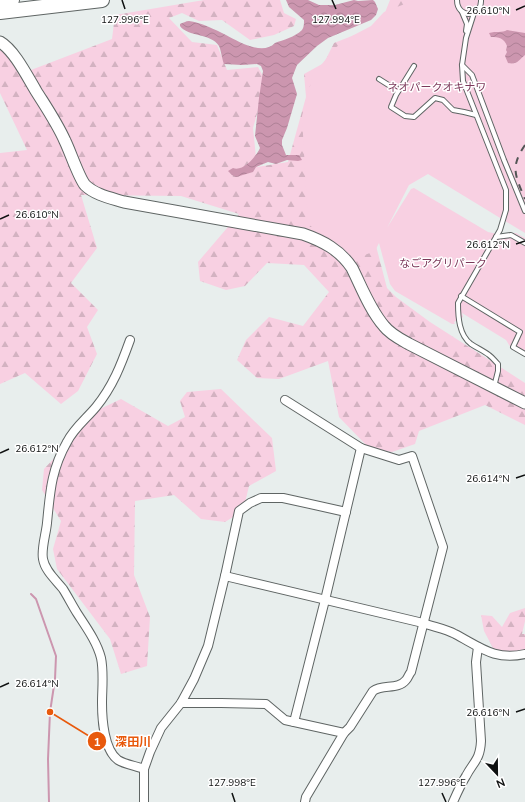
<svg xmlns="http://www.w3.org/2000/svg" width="525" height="802" viewBox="0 0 525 802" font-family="'Nunito Sans','Noto Sans JP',sans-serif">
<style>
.forest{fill:url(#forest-firs)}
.green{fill:#f8d0e2}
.water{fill:url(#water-waves)}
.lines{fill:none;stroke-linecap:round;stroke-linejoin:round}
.stream{stroke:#cc96af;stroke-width:2}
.lane-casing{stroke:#5f6564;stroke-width:6}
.street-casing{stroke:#5f6564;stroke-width:10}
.secondary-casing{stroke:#5f6564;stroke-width:13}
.highway-casing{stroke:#5f6564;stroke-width:16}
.lane{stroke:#fff;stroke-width:4}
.street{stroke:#fff;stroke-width:8}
.secondary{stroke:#fff;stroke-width:11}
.highway{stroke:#fff;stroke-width:14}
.rail{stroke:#525555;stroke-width:2;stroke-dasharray:7 7;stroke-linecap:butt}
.ticks{fill:none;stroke:#0f1111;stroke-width:1.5}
.labels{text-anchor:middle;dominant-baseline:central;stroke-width:3;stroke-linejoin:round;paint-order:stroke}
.park-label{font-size:11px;fill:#7b385a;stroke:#fff}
.ticks-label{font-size:10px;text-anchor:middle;fill:#0f1111;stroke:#fff;stroke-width:3;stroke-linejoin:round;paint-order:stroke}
.leader{fill:none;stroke:#e8590c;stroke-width:1.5}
.callout-dot{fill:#e8590c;stroke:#fff;stroke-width:1.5}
.mark-label{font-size:12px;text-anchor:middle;font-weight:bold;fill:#fff}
.callout-label{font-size:12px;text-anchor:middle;font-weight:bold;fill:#e8590c;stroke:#fff;stroke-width:3;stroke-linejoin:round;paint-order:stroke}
</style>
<defs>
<pattern id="forest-firs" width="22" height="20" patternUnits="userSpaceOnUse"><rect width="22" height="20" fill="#f8d0e2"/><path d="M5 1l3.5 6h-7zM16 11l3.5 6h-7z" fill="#d3b2c1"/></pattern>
<pattern id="water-waves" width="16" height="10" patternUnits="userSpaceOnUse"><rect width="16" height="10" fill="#cc96af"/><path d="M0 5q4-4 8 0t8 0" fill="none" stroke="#ae8096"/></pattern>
</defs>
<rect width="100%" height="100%" fill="#e8eeed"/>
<g class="forest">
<path d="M204 0H280L284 13 296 19 294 26 274 35 250 40 222 20 199 21 182 13 169 18 192 42 217 45 227 70 258 67 266 82 253 128 257 167 288 162 306 97 304 74 324 63 334 43 380 25 390 0H434L411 162 375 242 387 288 396 297 430 322 525 383V425L485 405 419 431 415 444 392 452 369 448 339 417 328 361 279 379 257 378 237 360 246 340 269 317 303 326 329 292 304 265 267 263 245 286 226 290 200 281 198 262 239 214 181 196 81 195 97 248 71 283 98 310 87 327 97 354 78 391 61 404 25 373 0 384V153L27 150 0 93V51L10 48 31 70 112 39 115 15Z"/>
<path d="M221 389 272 438 276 471 249 486 243 511 225 522 201 519 174 495 135 501 134 575 150 617 147 666 121 674 110 639 57 569 53 549 61 521 42 490 44 469 100 409 121 399 168 426 185 417 180 401 187 392Z"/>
<path d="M525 608V621L522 634H525V650L509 654 493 648 484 631 481 615 492 616 502 627 510 613Z"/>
</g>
<path class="green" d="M415 0H525V233L428 174 409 185 387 228 411 189 414 188 488 232 502 235 516 233 525 238V356L511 348 506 340 462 313 463 317 454 322 455 324H452L395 291 390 284 379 243 375 251 357 258 345 252 308 224 302 116 313 75 335 48 352 36 371 26 384 12Z"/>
<g class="water">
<path d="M286 0H308L319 5H335L354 0 358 1 373 0 375 2 378 9 376 15 371 20 328 38 317 46 297 65 292 78 297 94 287 128 282 140V145L286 155H299L302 160 298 161 287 160 276 164 268 162 256 167 253 172 236 177 232 175 228 171 233 168C243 172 256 157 260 148L255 136 259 98 263 71 261 66 257 64 242 65 224 64C222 59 221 50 219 46 211 33 188 37 180 26V24C183 23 186 21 189 21 200 22 216 30 226 35 239 42 263 56 275 43 283 40 295 37 302 30 304 27 304 24 304 20L289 7Z"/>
<path d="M507 30 525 33V55C519 60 517 65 508 63L505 56 507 52 506 50 507 46C504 38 499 37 491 37L489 33C496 31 502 33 507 30Z"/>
</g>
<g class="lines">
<path class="stream" d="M31 594 36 599 56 656 55 679 50 712 48 759 49 802"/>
<defs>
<g id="lane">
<path d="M457 0C457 19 482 18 481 0"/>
<path d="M462 12 467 24 466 31"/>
<path d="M474 13 466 38 462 65 463 81 506 190V210L500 230 458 303C458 317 459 335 471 344 477 348 484 351 489 355 493 358 495 361 498 364V371L494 387"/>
<path d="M462 65 472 75 504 160 525 211"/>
<path d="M414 66 396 95 391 107 405 116 414 117 435 98 443 100 453 110 464 112 476 115"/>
<path d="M379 79 398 91"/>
<path d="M496 237 511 235 525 243"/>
<path d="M461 296 520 332 513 347 525 354"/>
</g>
<g id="street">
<path d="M130 340C121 365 113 386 96 407 86 419 74 428 67 442 51 470 50 493 47 523 46 534 41 549 43 559 45 571 56 580 63 589 68 597 72 605 77 613 86 627 97 642 101 658 104 672 102 689 102 703 102 719 104 750 118 760 124 764 136 766 144 769"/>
<path d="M285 400 361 448 399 460 412 456 443 547 411 672C409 674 408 678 406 680 398 690 383 684 373 691L350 727 344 733 306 797 305 802"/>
<path d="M225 576 423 623C434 627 446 629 455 634 480 647 495 661 525 654"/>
<path d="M181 703H221L266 704 285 720 344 733"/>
<path d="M294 722 325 600 361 448"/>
<path d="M144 802V769L150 752 161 728 181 703 194 679 208 646 225 576 239 511 250 503 261 498H283L346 512"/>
<path d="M453 802C457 793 461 784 466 776 474 761 480 760 481 741L476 662 478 647"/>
</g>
<path id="secondary" d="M0 42C14 50 27 76 36 91 46 107 57 123 65 141 70 151 79 178 85 185 95 195 111 198 124 202L303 234C323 241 340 250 352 268 361 286 370 310 384 326 390 334 400 339 409 344L525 403"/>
<g id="highway">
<path d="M0 2 12 0"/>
<path d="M0 12 102 0"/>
</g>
</defs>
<use href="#lane" class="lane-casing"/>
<use href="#street" class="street-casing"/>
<use href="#secondary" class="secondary-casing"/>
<use href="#highway" class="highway-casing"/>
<use href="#lane" class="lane"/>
<use href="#street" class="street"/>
<use href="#secondary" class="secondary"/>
<use href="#highway" class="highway"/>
<path class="rail" d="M525 145C510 167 515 175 525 199"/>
</g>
<path class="ticks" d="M122 0 125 9M332 0 336 9M516 10 525 6M0 219 9 215M516 244 525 241M0 453 9 449M516 478 525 475M0 687 9 683M516 712 525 709M232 793 235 802M442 793 446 802"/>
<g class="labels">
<g class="park-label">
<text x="437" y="87">ネオパークオキナワ</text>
<text x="443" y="263">なごアグリパーク</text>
</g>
</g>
<g class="ticks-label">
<text x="488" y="14">26.610°N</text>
<text x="125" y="23">127.996°E</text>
<text x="336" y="23">127.994°E</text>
<text x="37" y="218">26.610°N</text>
<text x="488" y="248">26.612°N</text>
<text x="37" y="452">26.612°N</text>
<text x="488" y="482">26.614°N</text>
<text x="37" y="687">26.614°N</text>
<text x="488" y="716">26.616°N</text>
<text x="232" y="786">127.998°E</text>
<text x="442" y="786">127.996°E</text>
</g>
<path class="leader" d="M50 712L97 741"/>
<g class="callout-dot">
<circle cx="50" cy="712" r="4"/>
<circle cx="97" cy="741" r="10"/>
</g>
<g class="mark-label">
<text x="97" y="746">1</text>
</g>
<g class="callout-label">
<text x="133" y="746">深田川</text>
</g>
<g transform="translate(497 774) rotate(158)" stroke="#ffffff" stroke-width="3" paint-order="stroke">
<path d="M0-3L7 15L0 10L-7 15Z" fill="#0f1111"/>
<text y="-6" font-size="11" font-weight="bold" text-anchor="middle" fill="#0f1111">N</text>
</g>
</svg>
